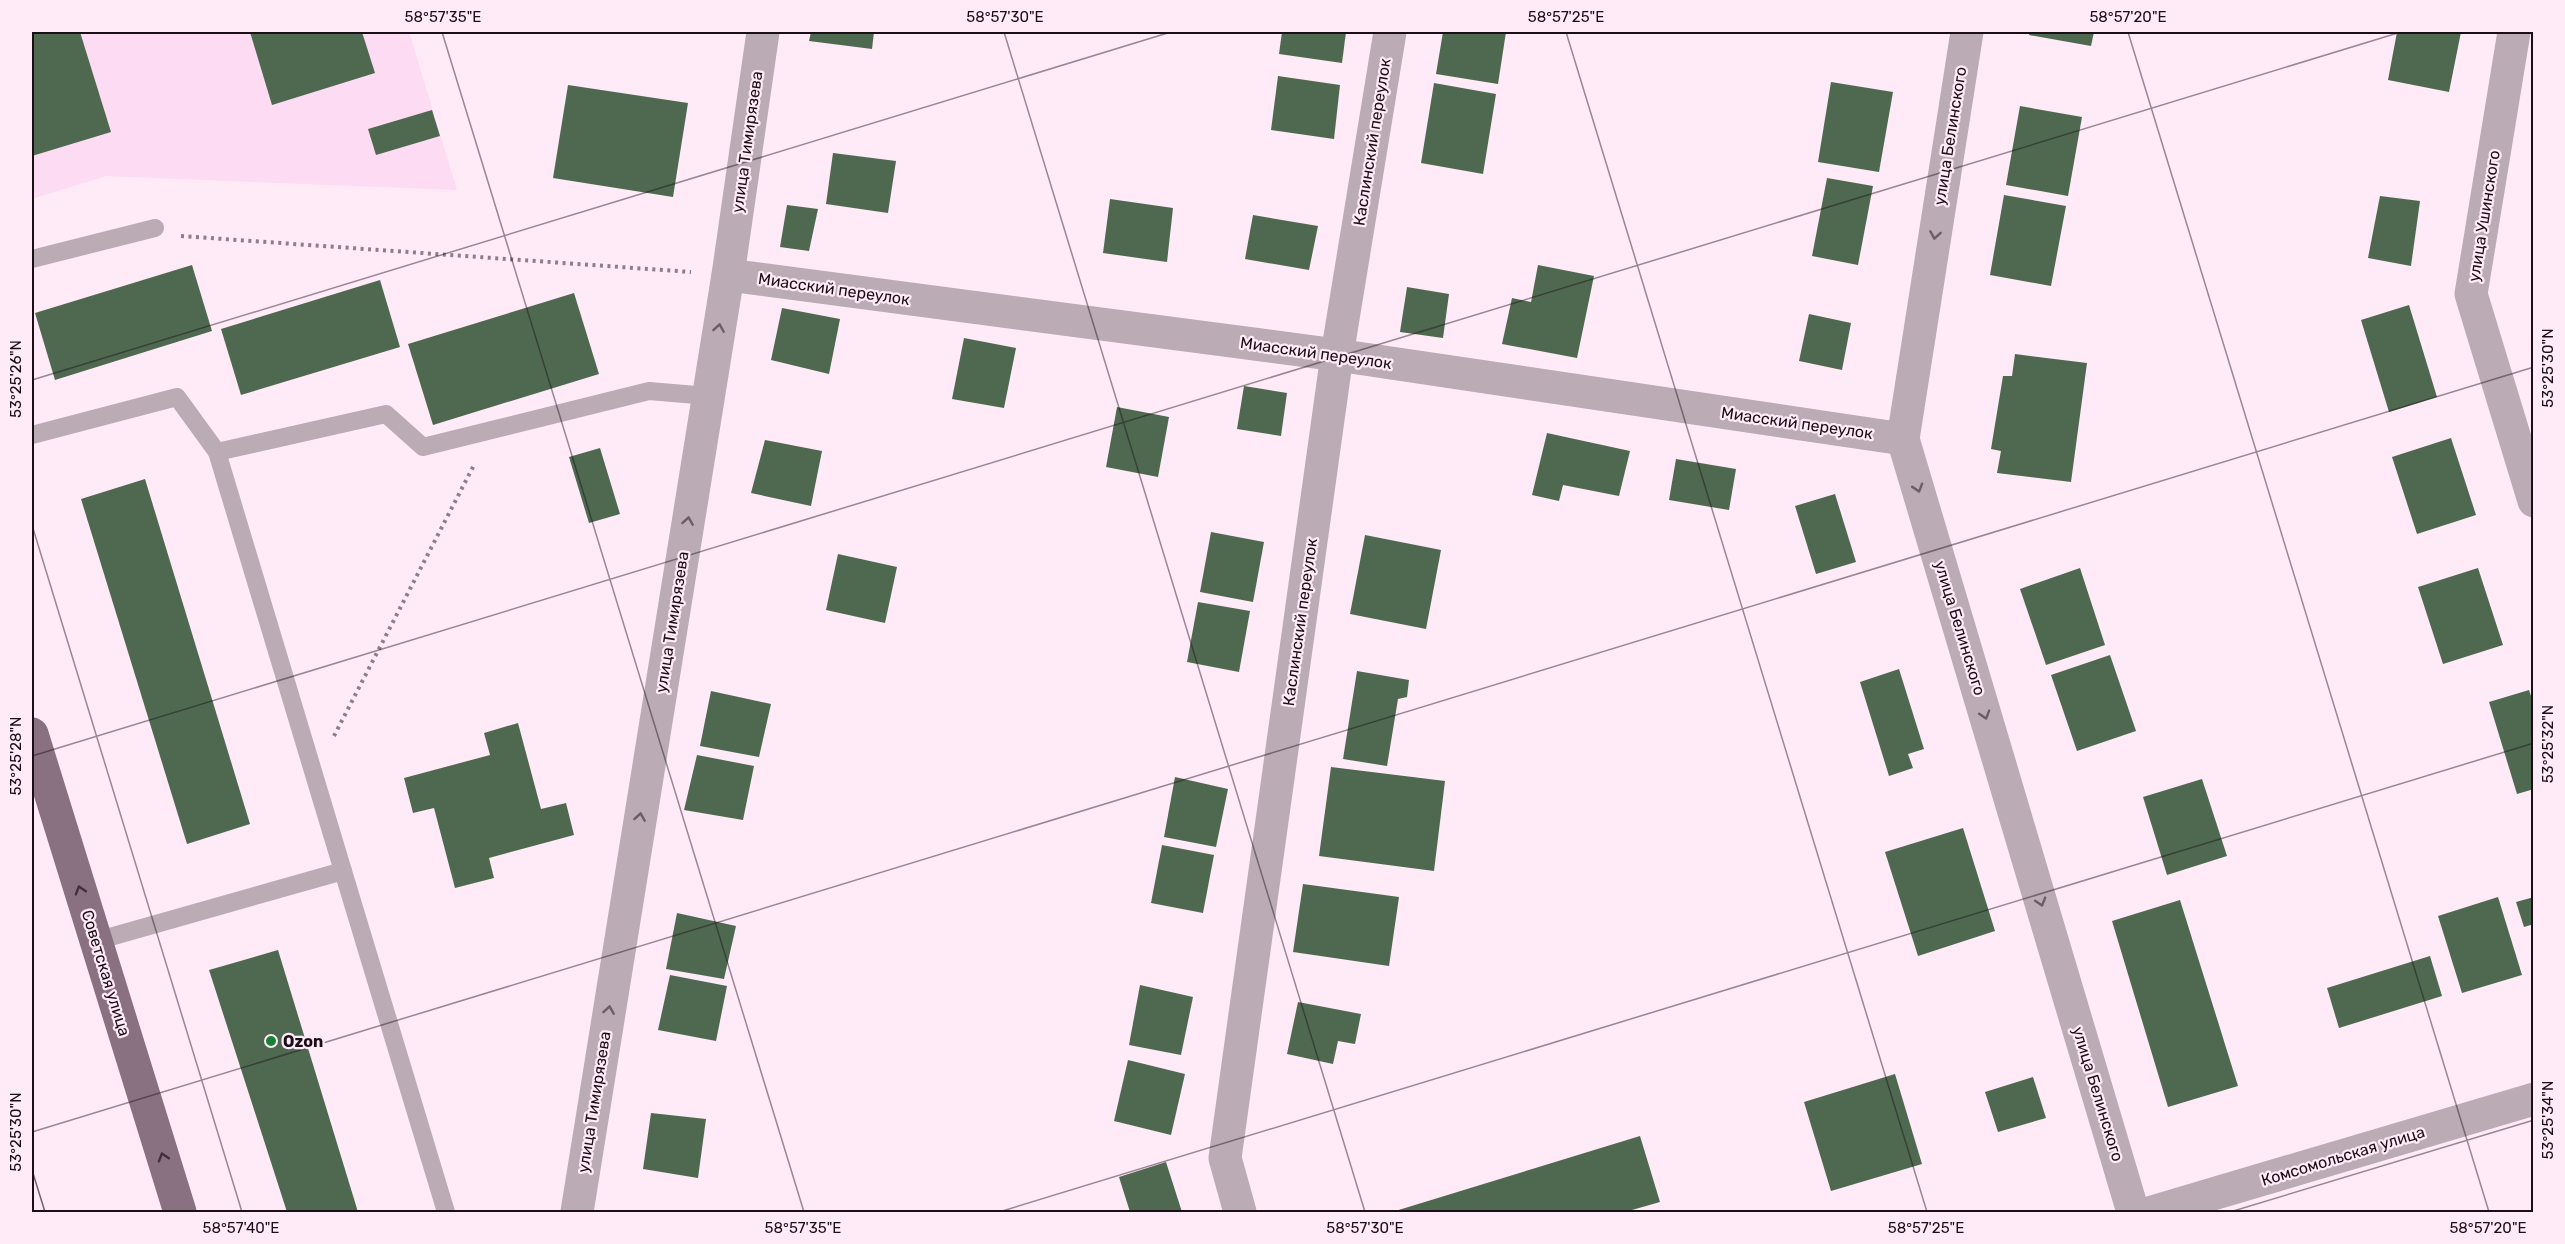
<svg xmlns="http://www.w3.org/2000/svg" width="2565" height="1244" viewBox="0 0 2565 1244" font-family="Rubik,sans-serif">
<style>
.built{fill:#fddbf2}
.building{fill:#4f6951}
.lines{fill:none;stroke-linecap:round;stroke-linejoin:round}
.path{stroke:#8e7e89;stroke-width:4;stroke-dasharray:3 4.5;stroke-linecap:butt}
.service{stroke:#baabb5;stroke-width:18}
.minor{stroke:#baabb5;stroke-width:33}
.tertiary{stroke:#baabb5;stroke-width:33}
.primary{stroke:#8a7182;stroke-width:33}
.tram{stroke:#71626c;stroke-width:1.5}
.oneway{stroke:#6a5d66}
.oneway2{stroke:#41313c}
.ticks{fill:none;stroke:#1a0f17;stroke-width:1.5;stroke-opacity:0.45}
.poi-dot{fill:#198035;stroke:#ffeaf8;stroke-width:2}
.labels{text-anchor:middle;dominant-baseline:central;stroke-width:4.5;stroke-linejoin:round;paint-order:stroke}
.street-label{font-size:16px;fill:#1a0f17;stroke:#ffeaf8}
.poi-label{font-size:16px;font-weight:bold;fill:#1a0f17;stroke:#ffeaf8;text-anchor:start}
.neatline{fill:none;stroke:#1a0f17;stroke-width:2}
.ticks-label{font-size:15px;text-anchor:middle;fill:#1a0f17}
</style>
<rect width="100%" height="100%" fill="#ffeaf8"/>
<path class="built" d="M32 32H409L457 190 106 176 32 199Z"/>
<g class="building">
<path d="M32 32H80L111 132 32 156Z"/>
<path d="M250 32H362L375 73 272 105Z"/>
<path d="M811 32H874L872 49 809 41Z"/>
<path d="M1282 32H1346L1342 63 1279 54Z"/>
<path d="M1443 32H1506L1498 84 1436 74Z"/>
<path d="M2030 32H2094L2091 46 2029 35Z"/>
<path d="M2397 32H2461L2449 92 2388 80Z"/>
<path d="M1278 76 1340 85 1334 139 1271 130Z"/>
<path d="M1831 82 1893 92 1879 172 1818 162Z"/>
<path d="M1434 83 1496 94 1483 174 1421 163Z"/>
<path d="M568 85 688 103 673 197 553 178Z"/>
<path d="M2020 106 2082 117 2068 196 2006 185Z"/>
<path d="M432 110 440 136 376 155 368 129Z"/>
<path d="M833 153 896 161 888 213 826 204Z"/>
<path d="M1827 178 1873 186 1858 265 1812 256Z"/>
<path d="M2004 195 2066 206 2051 286 1990 275Z"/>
<path d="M2380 196 2420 201 2411 266 2368 258Z"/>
<path d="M1110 199 1173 208 1167 262 1103 253Z"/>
<path d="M787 205 818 209 809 251 780 247Z"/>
<path d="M1253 215 1318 226 1309 270 1245 259Z"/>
<path d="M192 265 212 331 55 380 35 313Z"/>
<path d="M1538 265 1594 276 1577 358 1502 344 1512 298 1531 302Z"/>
<path d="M380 280 400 347 241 395 221 329Z"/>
<path d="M1407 287 1449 294 1443 338 1400 332Z"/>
<path d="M574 293 599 374 433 425 408 344Z"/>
<path d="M2409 305 2437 397 2389 412 2361 320Z"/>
<path d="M782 308 840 319 829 374 771 360Z"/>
<path d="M1809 314 1851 323 1842 370 1799 361Z"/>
<path d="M964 338 1016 348 1004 408 952 399Z"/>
<path d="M2015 354 2087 363 2071 482 1997 473 2001 451 1991 449 2003 376H2012Z"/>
<path d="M1244 386 1287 393 1281 436 1237 429Z"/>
<path d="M1117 407 1169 417 1158 477 1106 467Z"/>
<path d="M1547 433 1630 451 1619 496 1563 485 1559 501 1532 495Z"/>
<path d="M2451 438 2476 515 2417 534 2392 457Z"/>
<path d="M765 440 822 451 811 506 751 493Z"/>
<path d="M600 448 620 514 589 523 569 457Z"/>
<path d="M1676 459 1736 469 1729 510 1669 500Z"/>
<path d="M145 479 250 824 187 844 81 499Z"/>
<path d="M1835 494 1856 562 1816 574 1795 506Z"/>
<path d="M1211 532 1264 542 1253 602 1200 592Z"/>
<path d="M1365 535 1441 550 1426 629 1350 614Z"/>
<path d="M838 554 897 567 885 623 826 610Z"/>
<path d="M2080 568 2105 645 2046 665 2020 589Z"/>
<path d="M2478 568 2503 645 2443 664 2418 587Z"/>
<path d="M1198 602 1250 611 1239 672 1187 662Z"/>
<path d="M2110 655 2136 731 2077 751 2051 675Z"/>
<path d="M1899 669 1924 749 1908 754 1913 768 1889 776 1860 682Z"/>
<path d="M1357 671 1409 680 1407 697 1398 699 1387 766 1343 759Z"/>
<path d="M2529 690 2534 705V789L2517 794 2489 702Z"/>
<path d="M711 691 771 704 759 757 700 746Z"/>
<path d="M518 723 541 809 566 803 574 835 489 858 494 878 455 888 434 808 413 813 404 778 490 755 484 733Z"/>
<path d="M697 755 754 766 743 820 684 810Z"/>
<path d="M1331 767 1445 781 1434 871 1319 856Z"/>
<path d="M1175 777 1228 789 1216 847 1164 837Z"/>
<path d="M2202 779 2227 856 2167 875 2143 797Z"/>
<path d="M1963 828 1995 931 1918 956 1885 852Z"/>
<path d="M1162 845 1214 855 1203 913 1151 903Z"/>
<path d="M1303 884 1399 897 1389 966 1293 952Z"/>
<path d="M2498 897 2522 975 2462 993 2438 916Z"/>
<path d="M2534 897V924L2524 927 2516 902Z"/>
<path d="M2180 900 2238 1086 2168 1107 2112 921Z"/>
<path d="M677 913 736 926 724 979 666 969Z"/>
<path d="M278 950 358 1212H287L209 970Z"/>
<path d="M2430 956 2442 996 2339 1028 2327 988Z"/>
<path d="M670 975 727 986 716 1041 658 1030Z"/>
<path d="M1140 985 1193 997 1181 1055 1129 1045Z"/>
<path d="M1298 1002 1361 1014 1355 1044 1338 1041 1333 1064 1287 1054Z"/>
<path d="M1128 1060 1185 1074 1171 1135 1114 1121Z"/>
<path d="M1895 1074 1922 1164 1831 1191 1804 1102Z"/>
<path d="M2033 1077 2046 1118 1998 1132 1985 1092Z"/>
<path d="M651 1113 706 1119 698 1178 643 1169Z"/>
<path d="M1640 1136 1660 1202 1625 1212H1392Z"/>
<path d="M1166 1162 1182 1212H1130L1119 1177Z"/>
</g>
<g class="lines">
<g class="path">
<path d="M181 236 691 272"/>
<path d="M334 736 474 465"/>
</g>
<g class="service">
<path d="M32 259 155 228"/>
<path d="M32 435 177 397 217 452 386 414 423 447 649 391 708 396"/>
<path d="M343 871 446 1212"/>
<path d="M96 941 343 871 217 452"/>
</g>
<g class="minor">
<path d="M1967 32 1903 439 2133 1212"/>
<path d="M2514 32 2471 294 2534 501"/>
<path d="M728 275 1337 355 1903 439"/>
<path d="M577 1212 728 275 763 32"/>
<path d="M1240 1212 1225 1158 1337 355 1390 32"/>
</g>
<path class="tertiary" d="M2152 1212 2534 1099"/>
<path class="primary" d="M32 734 180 1212"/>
<path class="tram" d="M32 1170 45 1212"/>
</g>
<defs><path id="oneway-chevron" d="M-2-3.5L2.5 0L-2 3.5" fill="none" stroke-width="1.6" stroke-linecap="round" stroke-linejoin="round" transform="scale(1.5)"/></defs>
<g class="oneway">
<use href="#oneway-chevron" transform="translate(1935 235) rotate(99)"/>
<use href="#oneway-chevron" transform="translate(719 328) rotate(-81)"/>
<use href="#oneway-chevron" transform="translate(1918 488) rotate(73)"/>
<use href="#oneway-chevron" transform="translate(688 521) rotate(-81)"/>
<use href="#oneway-chevron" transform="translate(1985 715) rotate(73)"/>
<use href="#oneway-chevron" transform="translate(640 817) rotate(-81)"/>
<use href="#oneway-chevron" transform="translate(2041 902) rotate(73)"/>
<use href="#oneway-chevron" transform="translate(609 1010) rotate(-81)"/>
</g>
<g class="oneway2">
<use href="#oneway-chevron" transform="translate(80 890) rotate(-107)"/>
<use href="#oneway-chevron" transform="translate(163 1157) rotate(-107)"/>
</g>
<path class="ticks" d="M442 32 804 1212M1004 32 1365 1212M1566 32 1927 1212M2128 32 2489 1212M32 380 1171 32M32 525 242 1212M32 756 2401 32M32 1132 2534 367M999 1212 2534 743M2230 1212 2534 1120"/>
<circle class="poi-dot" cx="271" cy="1041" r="6"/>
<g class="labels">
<g class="street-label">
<text transform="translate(1950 136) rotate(-81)">улица Белинского</text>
<text transform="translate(747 142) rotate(-82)">улица Тимирязева</text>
<text transform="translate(1372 142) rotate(-81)">Каслинский переулок</text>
<text transform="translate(2484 216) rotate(-81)">улица Ушинского</text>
<text transform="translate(834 289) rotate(8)">Миасский переулок</text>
<text transform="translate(1316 353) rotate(8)">Миасский переулок</text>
<text transform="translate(1797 423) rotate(8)">Миасский переулок</text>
<text transform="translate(672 622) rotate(-81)">улица Тимирязева</text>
<text transform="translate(1300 622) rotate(-82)">Каслинский переулок</text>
<text transform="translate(1960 628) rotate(73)">улица Белинского</text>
<text transform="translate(106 973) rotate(73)">Советская улица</text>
<text transform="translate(2098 1094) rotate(73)">улица Белинского</text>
<text transform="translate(594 1102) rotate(-81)">улица Тимирязева</text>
<text transform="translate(2343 1156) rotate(-17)">Комсомольская улица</text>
</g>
<g class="poi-label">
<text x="283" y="1041">Ozon</text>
</g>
</g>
<rect width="2565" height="1244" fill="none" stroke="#ffeaf8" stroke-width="66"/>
<rect x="33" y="33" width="2499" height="1178" class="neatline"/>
<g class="ticks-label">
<text x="443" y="22">58°57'35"E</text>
<text x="1005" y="22">58°57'30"E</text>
<text x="1566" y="22">58°57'25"E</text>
<text x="2128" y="22">58°57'20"E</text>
<text transform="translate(2548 368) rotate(-90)" y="5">53°25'30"N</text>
<text transform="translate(16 379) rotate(-90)" y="5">53°25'26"N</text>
<text transform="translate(2548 744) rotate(-90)" y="5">53°25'32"N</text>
<text transform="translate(16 756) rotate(-90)" y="5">53°25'28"N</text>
<text transform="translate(2548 1120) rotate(-90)" y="5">53°25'34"N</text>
<text transform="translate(16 1132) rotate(-90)" y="5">53°25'30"N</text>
<text x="241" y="1233">58°57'40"E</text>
<text x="803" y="1233">58°57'35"E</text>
<text x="1365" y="1233">58°57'30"E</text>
<text x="1926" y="1233">58°57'25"E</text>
<text x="2488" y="1233">58°57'20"E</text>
</g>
</svg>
